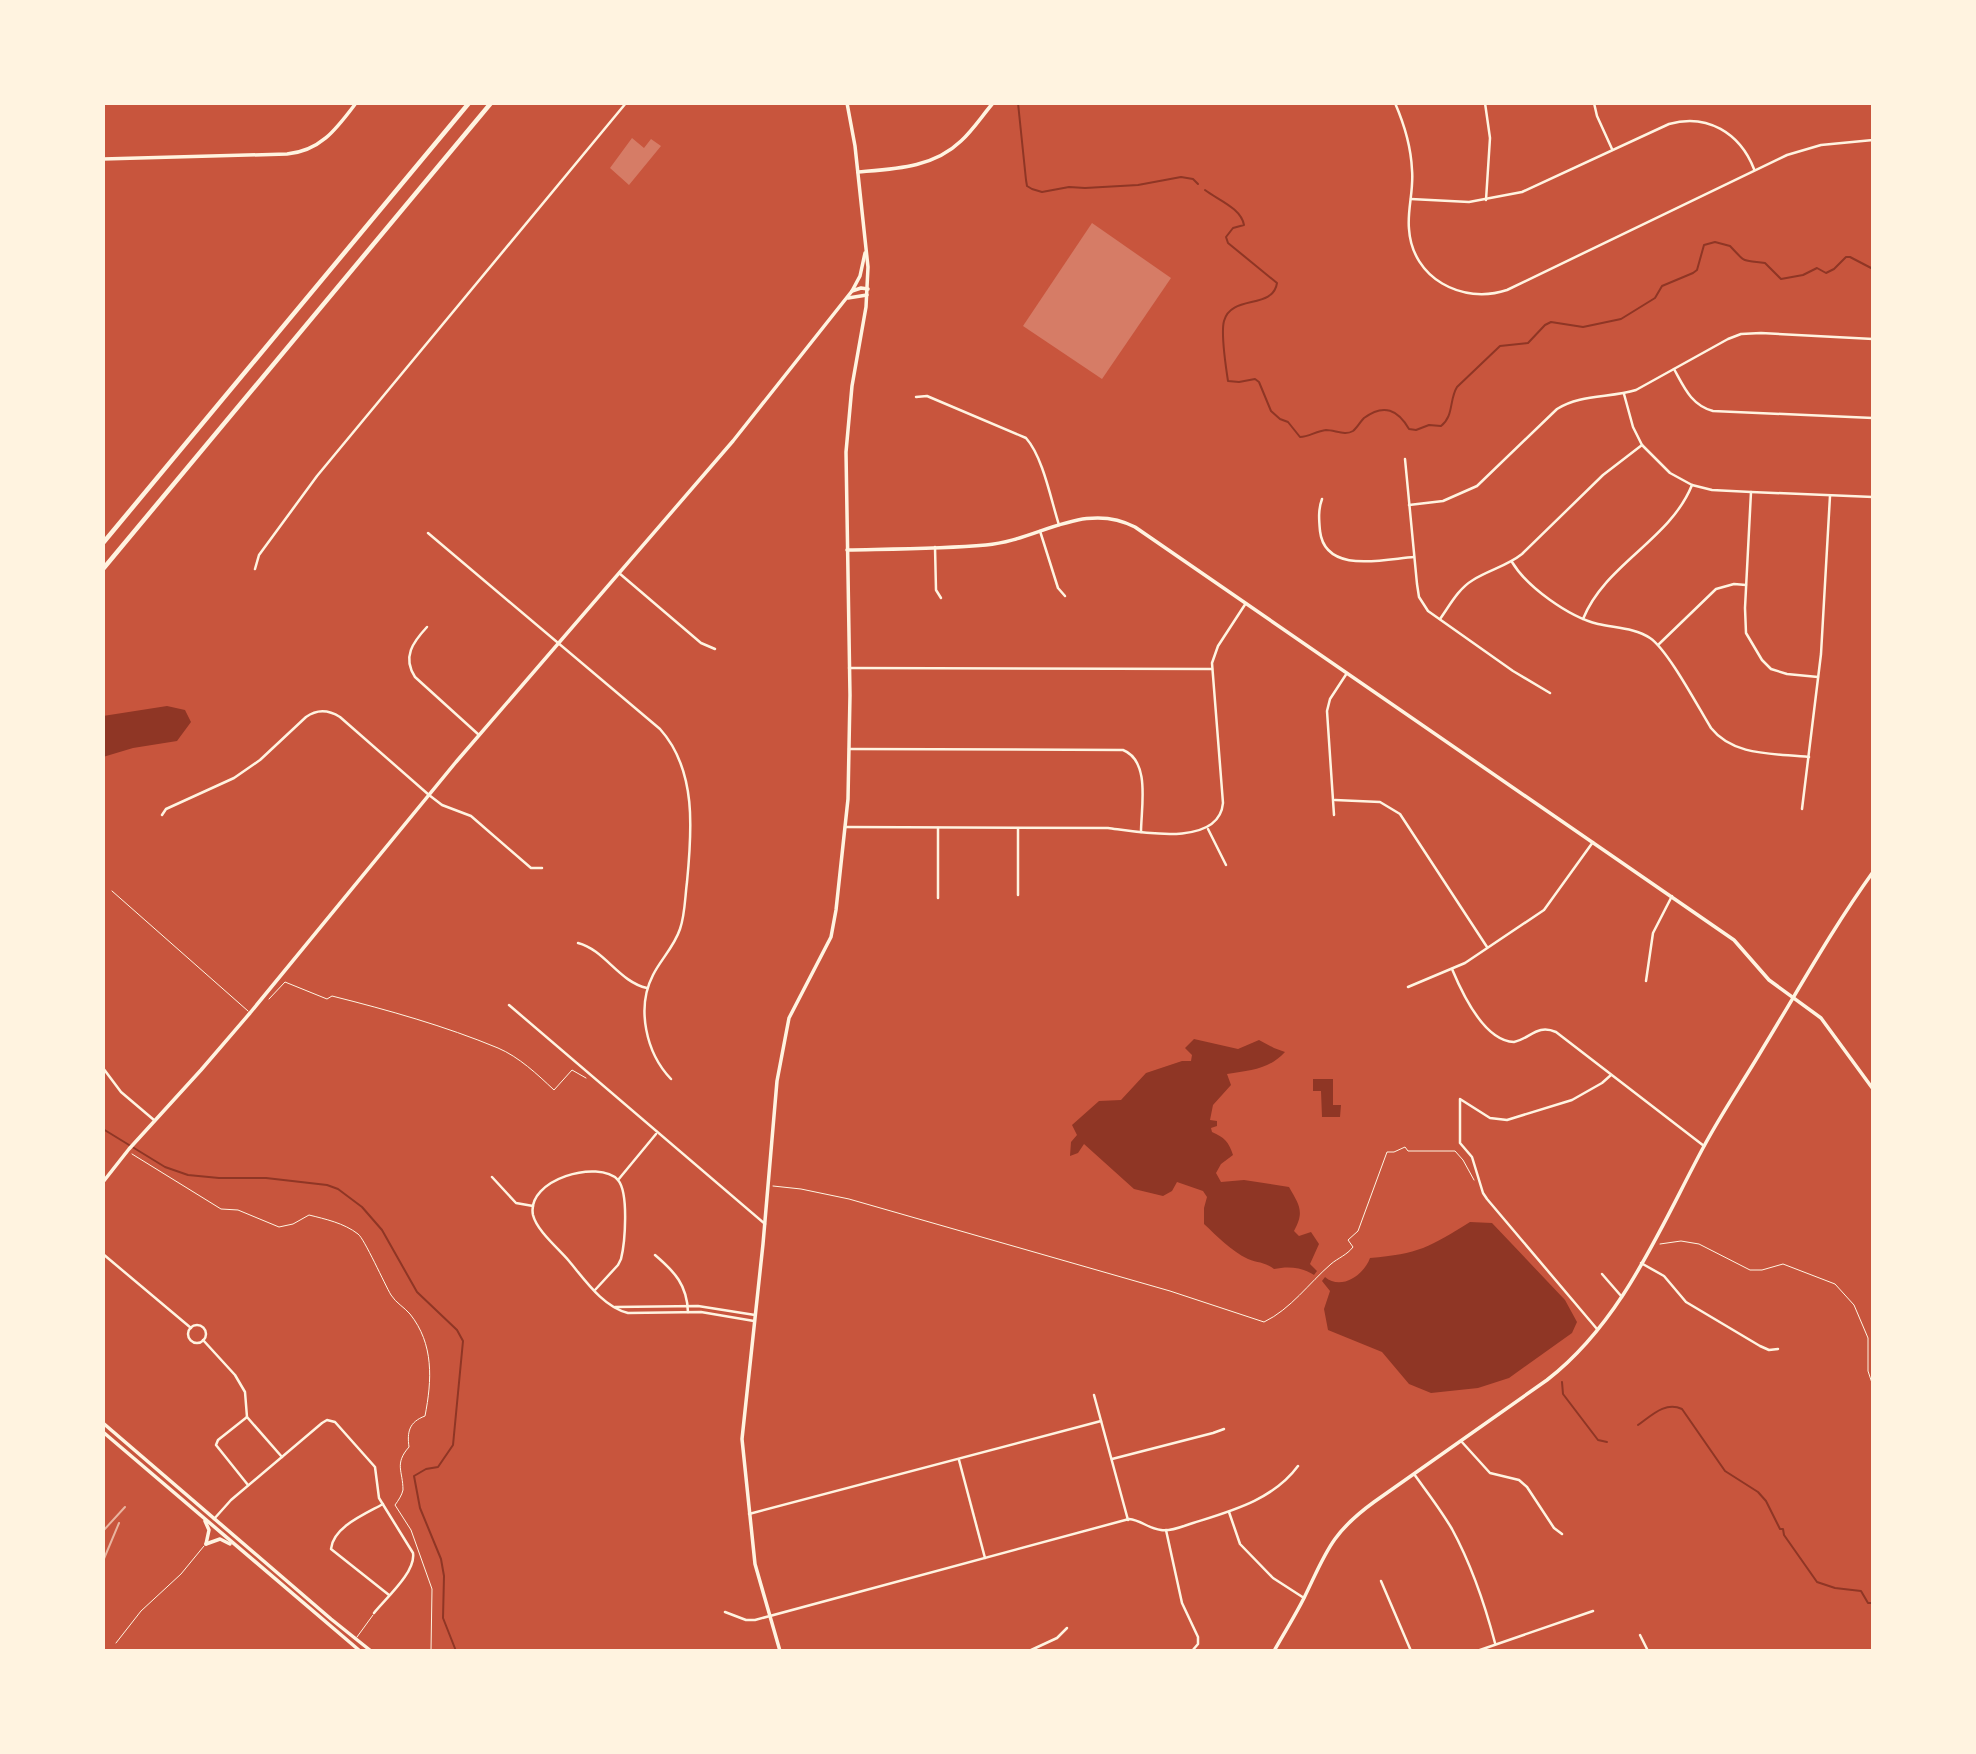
<svg xmlns="http://www.w3.org/2000/svg" width="1976" height="1754" viewBox="0 0 1976 1754" font-family="Figtree,sans-serif">
<style>
.water{fill:#8f3625}
.lines{fill:none;stroke-linecap:round;stroke-linejoin:round}
.stream{stroke:#8f3625;stroke-width:2}
.building{fill:#d67c66}
.path{stroke:#fff3e0;stroke-width:1}
.service{stroke:#fff3e0;stroke-width:1}
.minor{stroke:#fff3e0;stroke-width:2.5}
.tertiary{stroke:#fff3e0;stroke-width:3.5}
.secondary{stroke:#fff3e0;stroke-width:3.5}
.primary{stroke:#fff3e0;stroke-width:3.5}
.motorway{stroke:#fff3e0;stroke-width:4.5}
.rail{stroke:#e9b49f;stroke-width:2}
</style>
<rect width="100%" height="100%" fill="#c8553d"/>
<g class="water">
<path d="M167 706 185 710 191 722 177 741 133 748 103 757V716Z"/>
<path d="M1194 1039 1238 1049 1259 1040 1274 1048 1285 1052C1268 1070 1251 1070 1227 1074L1231 1085 1213 1105 1210 1120 1217 1121V1126L1211 1128 1212 1132C1224 1137 1229 1142 1233 1155L1221 1164 1216 1173 1221 1182 1244 1180 1289 1187C1299 1205 1305 1211 1294 1231L1299 1236 1311 1232 1319 1244 1310 1264 1317 1271 1314 1275C1302 1267 1288 1266 1274 1269 1265 1262 1258 1263 1248 1259 1231 1251 1217 1236 1204 1224V1208L1207 1197 1203 1191 1177 1182 1172 1191 1163 1196 1134 1189 1084 1144 1078 1153 1070 1156 1071 1142 1077 1135 1072 1125 1099 1101 1121 1100 1146 1073 1182 1061H1191L1192 1055 1185 1048Z"/>
<path d="M1313 1079H1333V1105H1341L1340 1117H1322L1321 1091H1313Z"/>
<path d="M1470 1222 1492 1223 1565 1300 1577 1322 1572 1333 1509 1378 1478 1388 1431 1393 1409 1384 1382 1352 1328 1330 1324 1309 1330 1291 1322 1281 1325 1277C1341 1291 1364 1275 1370 1258 1418 1254 1430 1247 1470 1222Z"/>
</g>
<g class="lines">
<g class="stream">
<path d="M1018 103 1026 180 1027 186 1032 189 1042 192 1069 187 1085 188 1138 185 1181 177 1193 179 1198 184"/>
<path d="M1205 190C1218 200 1241 208 1244 225L1233 228 1226 237 1228 243 1277 283C1273 310 1231 294 1224 321 1221 332 1226 368 1228 381L1239 382 1255 379 1259 382 1271 411 1280 419 1288 422 1300 437C1309 437 1316 431 1326 430 1335 430 1345 436 1353 431 1357 428 1360 422 1364 418 1384 403 1398 410 1409 429L1416 430 1429 425 1441 426C1454 416 1449 400 1457 387L1500 346 1528 343 1545 325 1551 322 1583 327 1621 319 1655 298 1662 286 1693 273 1697 270 1704 245 1715 242 1730 246C1748 265 1740 259 1765 263L1781 279 1803 275 1817 268 1826 273 1834 269 1846 257H1850L1873 269"/>
<path d="M103 1129 165 1167 188 1175 219 1178H266L327 1185 338 1189 362 1207 382 1230 417 1292 457 1330 463 1341 453 1445 438 1467 426 1469 414 1476 420 1508 441 1559 444 1576 443 1618 456 1651"/>
<path d="M1562 1382 1563 1394 1598 1440 1607 1442"/>
<path d="M1638 1425C1651 1416 1665 1401 1682 1409L1725 1471 1758 1492 1766 1501 1780 1529H1783L1784 1535 1817 1582 1835 1588 1861 1591 1868 1603H1873"/>
</g>
</g>
<g class="building">
<path d="M632 138 644 148 651 139 661 146 629 185 610 168Z"/>
<path d="M1092 223 1171 278 1102 379 1023 326Z"/>
</g>
<g class="lines">
<g class="path">
<path d="M269 999 285 982 327 999 332 996C388 1010 445 1026 498 1048 519 1057 537 1074 554 1090L572 1070 586 1078"/>
<path d="M132 1154 221 1209 238 1210 279 1227 293 1224 309 1215C325 1219 344 1223 358 1234 364 1238 385 1285 391 1295 396 1303 404 1307 410 1314 434 1344 432 1380 425 1416 409 1422 407 1432 409 1447 394 1464 403 1471 403 1490 402 1495 398 1501 395 1505L411 1530 432 1589 431 1651"/>
<path d="M773 1186 801 1189 849 1199 1170 1291 1264 1322C1291 1309 1309 1283 1331 1264 1338 1258 1347 1255 1353 1247L1348 1240 1358 1231 1387 1152H1394L1405 1147 1408 1151H1455L1463 1160 1474 1180"/>
<path d="M1660 1244 1681 1241 1699 1244 1750 1270H1762L1783 1264 1835 1284 1854 1305 1868 1338V1371L1873 1386"/>
</g>
<g class="service">
<path d="M112 891 248 1011"/>
<path d="M357 1637 373 1615"/>
<path d="M116 1643 141 1611 181 1574 204 1546"/>
</g>
<g class="minor">
<path d="M1395 103C1405 126 1411 146 1412 170 1414 190 1407 210 1409 229 1412 278 1462 305 1507 290L1787 155 1821 145 1873 140"/>
<path d="M1485 103 1490 138 1486 200"/>
<path d="M1594 103 1597 116 1612 149"/>
<path d="M1411 199 1469 202 1522 192 1669 124C1707 113 1740 133 1754 169"/>
<path d="M1674 369C1684 387 1691 405 1713 411L1873 418"/>
<path d="M1624 394 1633 427 1642 445 1670 473 1692 485 1712 490 1751 492 1873 497"/>
<path d="M916 397 927 396 1026 438C1043 457 1051 500 1059 525"/>
<path d="M1405 459 1417 584 1419 597 1428 611 1513 671 1550 693"/>
<path d="M1751 492 1745 608 1746 633 1762 660 1771 669 1787 674 1818 677"/>
<path d="M1322 499C1318 510 1319 520 1320 531 1325 575 1385 559 1414 557"/>
<path d="M1409 505 1443 501 1477 486 1557 409C1580 394 1610 398 1636 390L1728 339 1741 334 1761 333 1873 339"/>
<path d="M1040 531 1058 588 1065 596"/>
<path d="M428 533 660 729C697 770 692 831 687 882 685 897 685 915 680 929 674 947 661 959 653 975 636 1008 646 1053 671 1079"/>
<path d="M935 547 936 590 941 598"/>
<path d="M1512 562C1527 587 1569 617 1598 624 1615 628 1635 628 1650 638 1668 650 1698 707 1711 728 1734 757 1775 753 1809 757"/>
<path d="M255 569 259 555 317 476 626 103"/>
<path d="M619 573 701 643 715 649"/>
<path d="M1440 619C1450 605 1458 589 1473 580 1489 570 1507 566 1522 554L1603 475 1642 445"/>
<path d="M1583 619C1605 564 1670 540 1692 485"/>
<path d="M427 627C413 642 402 657 415 677L479 735"/>
<path d="M1658 645 1716 589 1734 584 1746 585"/>
<path d="M849 668 1212 669"/>
<path d="M849 749 1123 750C1151 761 1141 808 1141 832"/>
<path d="M1335 800 1380 802 1400 814 1487 947"/>
<path d="M1802 809 1821 654 1830 496"/>
<path d="M162 815 166 809 234 778 260 760 306 717C317 709 329 710 340 717L429 795 442 805 471 816 531 868H542"/>
<path d="M1334 815 1327 711 1330 699 1347 673"/>
<path d="M845 827 1108 828C1139 832 1219 848 1223 803L1212 663 1218 646 1246 603"/>
<path d="M1208 829 1226 865"/>
<path d="M1018 895V829"/>
<path d="M938 898V828"/>
<path d="M578 943C605 950 619 982 647 988"/>
<path d="M1452 969C1462 993 1484 1041 1514 1042 1531 1038 1537 1024 1556 1032L1704 1146"/>
<path d="M1646 981 1653 933 1672 896"/>
<path d="M1408 987 1465 963 1544 910 1593 842"/>
<path d="M509 1005 765 1224"/>
<path d="M103 1068 121 1092 154 1120"/>
<path d="M492 1177 516 1203 533 1206"/>
<path d="M618 1180 656 1134"/>
<path d="M103 1254 191 1328"/>
<path d="M655 1255C675 1272 687 1285 688 1312"/>
<path d="M1641 1263 1664 1276 1686 1302 1760 1346 1769 1350 1778 1349"/>
<path d="M1602 1274 1622 1297"/>
<path d="M595 1290 618 1265 621 1259C625 1243 629 1193 618 1180 599 1159 526 1179 533 1215 537 1231 558 1248 569 1261 585 1280 603 1307 628 1313L701 1312 754 1321"/>
<path d="M615 1307 698 1306 755 1315"/>
<circle cx="197" cy="1334" r="9"/>
<path d="M1597 1329 1487 1199 1483 1193 1472 1157 1460 1143V1099L1490 1118 1507 1120 1572 1100 1602 1083 1611 1075"/>
<path d="M203 1340 235 1375 245 1392 247 1417 282 1457"/>
<path d="M1094 1395 1128 1520"/>
<path d="M247 1417 218 1440 216 1445 248 1485"/>
<path d="M1461 1441 1490 1473 1519 1480 1527 1487 1554 1528 1562 1534"/>
<path d="M1112 1459 1213 1433 1224 1429"/>
<path d="M959 1460 985 1558"/>
<path d="M1414 1474C1427 1492 1441 1510 1452 1529 1471 1564 1485 1605 1495 1643"/>
<path d="M383 1504C365 1514 333 1527 331 1549L389 1595"/>
<path d="M1229 1512 1240 1544 1273 1578 1304 1598"/>
<path d="M749 1514 1101 1421"/>
<path d="M214 1519 231 1500 322 1423 327 1420 335 1422 375 1467 379 1498 413 1553C416 1572 386 1598 374 1613"/>
<path d="M1166 1530 1182 1603 1198 1637V1644L1192 1651"/>
<path d="M1381 1581 1411 1651"/>
<path d="M725 1612 746 1620H755L1129 1519C1141 1520 1149 1529 1161 1530 1171 1532 1183 1526 1193 1523 1231 1511 1273 1500 1298 1466"/>
<path d="M1640 1635 1648 1651"/>
<path d="M1029 1651 1057 1638 1067 1628"/>
<path d="M1477 1651 1593 1611"/>
</g>
<g class="tertiary">
<path d="M103 159 287 154C321 151 337 128 356 103"/>
<path d="M858 172C894 169 933 168 961 141 973 130 982 116 993 103"/>
<path d="M848 298 867 295"/>
<path d="M847 550C893 549 940 549 986 545 1037 541 1084 500 1135 527L1734 940 1769 980 1821 1018 1873 1089"/>
<path d="M103 1182 129 1149 201 1070 250 1013 456 762 733 441 852 291 861 288 868 289"/>
<path d="M1274 1651C1284 1633 1295 1616 1304 1598 1326 1553 1330 1534 1374 1502L1547 1380C1622 1322 1659 1230 1703 1148 1721 1114 1743 1082 1763 1048 1799 989 1832 929 1873 872"/>
</g>
<g class="secondary">
<path d="M852 291 860 276 865 253"/>
<path d="M780 1651 755 1564 742 1439 763 1244 777 1081 789 1018 831 937 836 910 848 799 850 695 846 452 852 386 866 307 868 267 855 146 847 103"/>
</g>
<g class="primary">
<path d="M103 1423 331 1619 371 1651"/>
<path d="M103 1432 360 1651"/>
<path d="M205 1521 209 1530 206 1544"/>
<path d="M206 1544 220 1539 230 1544"/>
</g>
<g class="motorway">
<path d="M103 543 469 103"/>
<path d="M103 569 491 103"/>
</g>
<g class="rail">
<path d="M103 1531 125 1507"/>
<path d="M103 1561 119 1523"/>
</g>
</g>
<rect width="1976" height="1754" fill="none" stroke="#fff3e0" stroke-width="210"/>
</svg>
